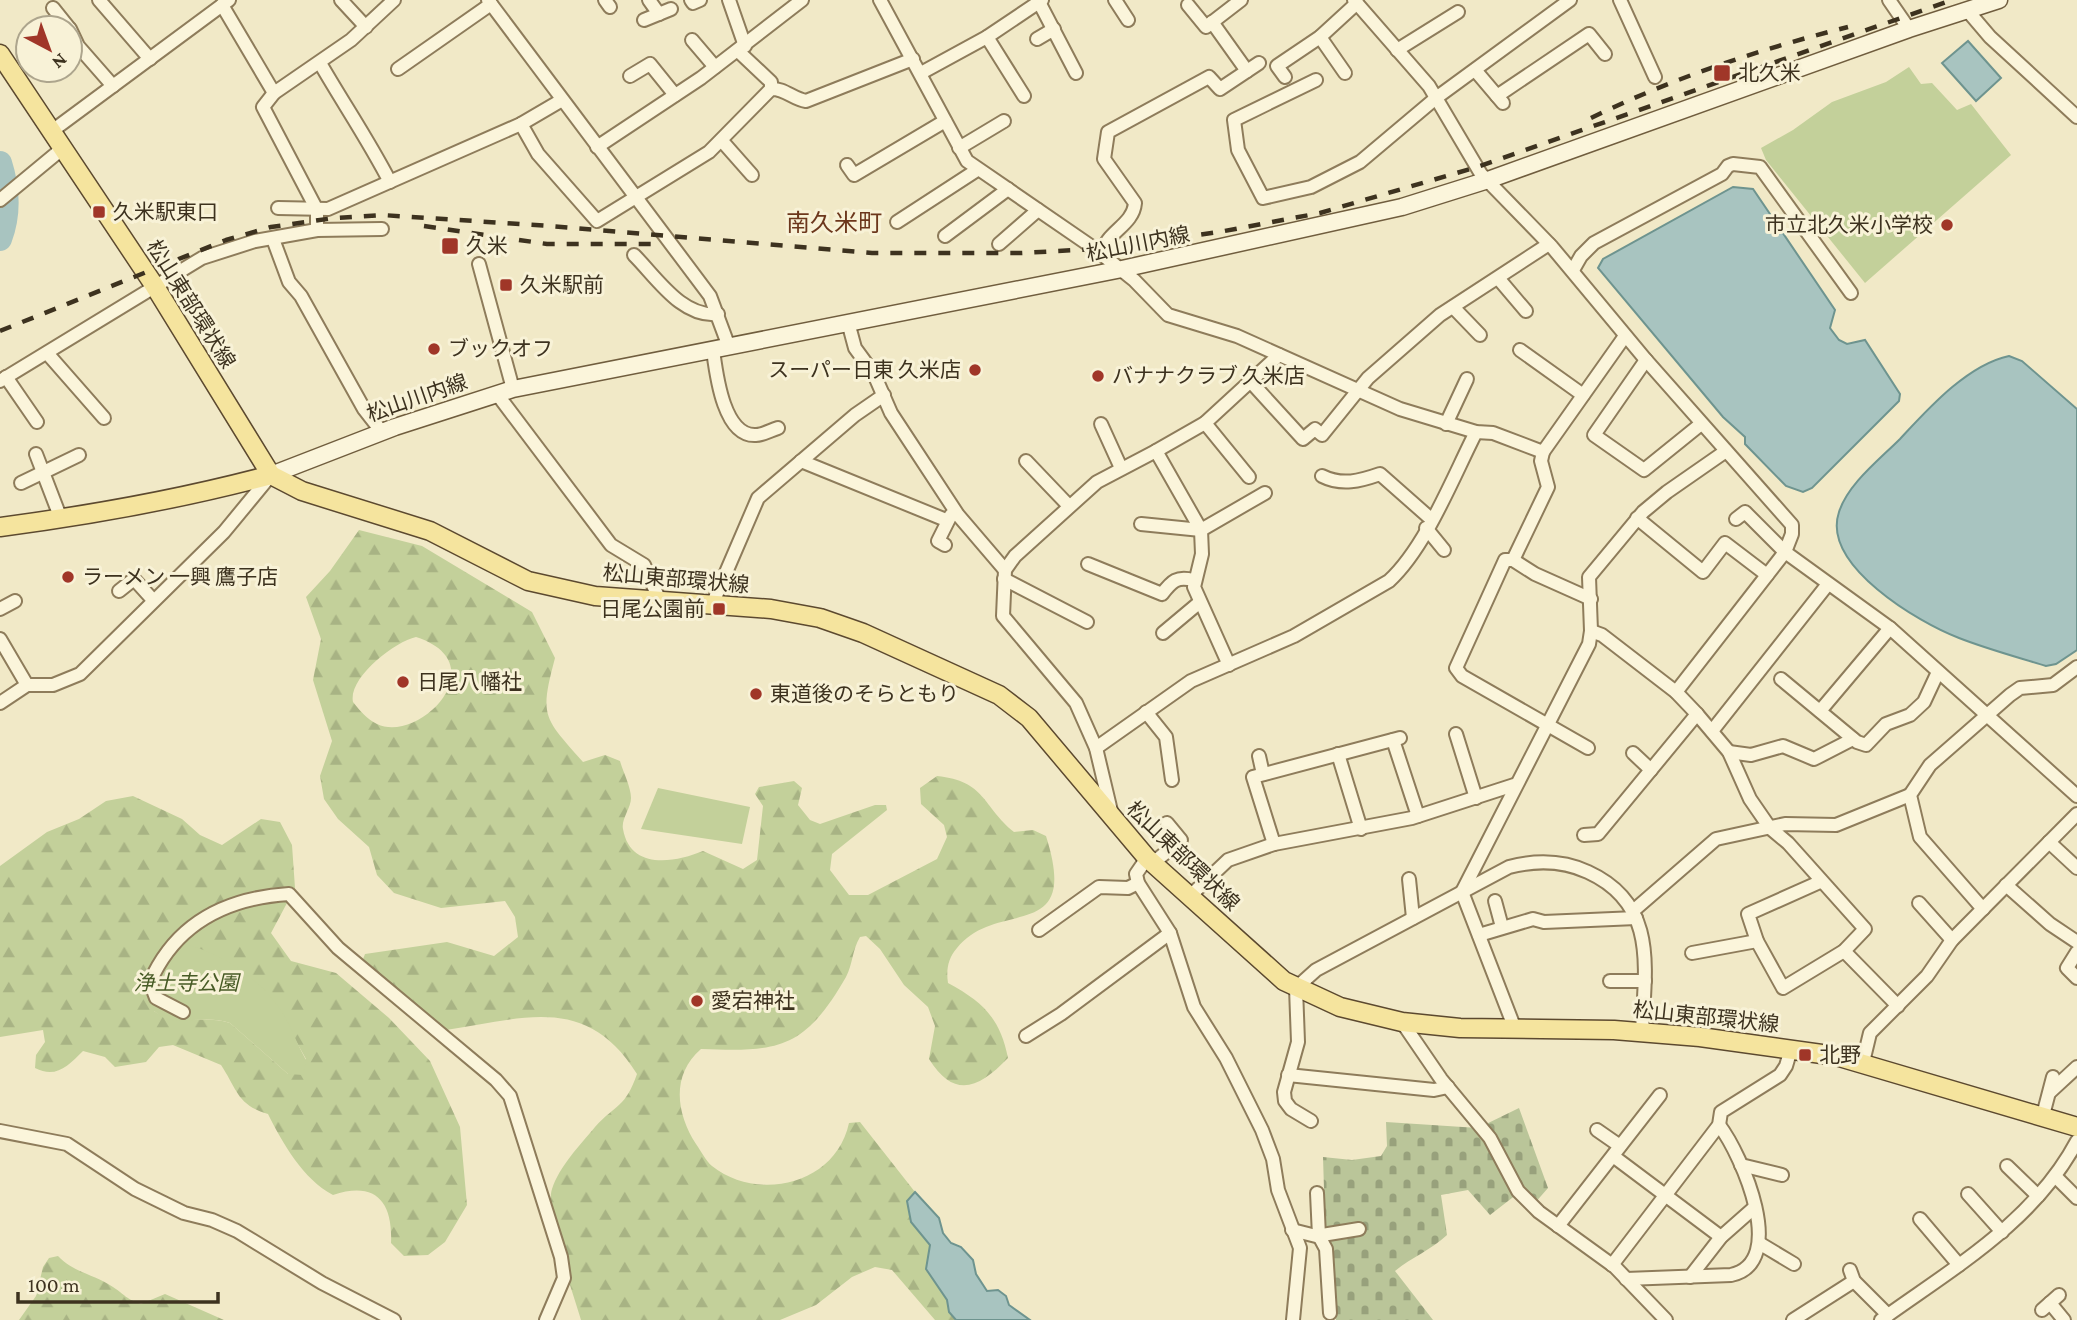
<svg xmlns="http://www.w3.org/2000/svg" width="2077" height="1320" viewBox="0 0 2077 1320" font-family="'Crimson Pro','Noto Sans JP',serif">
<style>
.forest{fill:url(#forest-firs);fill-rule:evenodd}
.cemetery{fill:url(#cemetery-stones)}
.green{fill:#c3d09a}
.water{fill:#a8c4c0;stroke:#6e948f;stroke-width:2}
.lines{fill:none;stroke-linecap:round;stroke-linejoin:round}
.river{stroke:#a8c4c0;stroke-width:24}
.minor-casing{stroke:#8e7c5b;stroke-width:16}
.secondary-casing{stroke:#705d3e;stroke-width:19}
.primary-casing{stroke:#5c492f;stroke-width:21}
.minor{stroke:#fbf5db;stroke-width:12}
.secondary{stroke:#fbf5db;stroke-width:16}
.primary{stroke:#f5e49e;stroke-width:18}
.rail{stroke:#3d321f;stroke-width:4.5;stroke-dasharray:12 12;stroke-linecap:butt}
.poi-dot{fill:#a03628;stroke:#f8f2d7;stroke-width:2.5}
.labels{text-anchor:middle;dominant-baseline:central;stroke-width:6;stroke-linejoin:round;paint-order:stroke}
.poi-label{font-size:21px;fill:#3d321f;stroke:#f8f2d7;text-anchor:start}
.street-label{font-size:21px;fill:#3d321f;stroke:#f8f2d7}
.park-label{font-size:21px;font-style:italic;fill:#475b25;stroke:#f8f2d7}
.quarter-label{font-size:24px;fill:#6c371c;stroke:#f8f2d7}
</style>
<defs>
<pattern id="forest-firs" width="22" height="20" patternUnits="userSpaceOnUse" patternTransform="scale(1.75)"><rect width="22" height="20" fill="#c3d09a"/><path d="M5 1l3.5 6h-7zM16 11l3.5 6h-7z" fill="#a8b384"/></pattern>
<pattern id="cemetery-stones" width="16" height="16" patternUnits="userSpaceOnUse" patternTransform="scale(1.75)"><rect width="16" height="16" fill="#bac599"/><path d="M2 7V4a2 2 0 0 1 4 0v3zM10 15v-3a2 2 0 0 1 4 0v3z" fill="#98a17c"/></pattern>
</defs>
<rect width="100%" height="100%" fill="#f1e9c7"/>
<g class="forest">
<path d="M359 530 422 546 532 612 555 658C539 718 544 717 583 762L605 755 620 761C623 772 631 787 631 798 631 808 621 819 623 829 630 870 674 863 703 851L743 869 757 860 763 806 755 794 759 787 794 781 802 788 798 805 810 820 820 824 875 805H886L887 810 832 854 830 870 849 895H868L937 859 947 837 944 825 921 804 920 788 937 776C986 781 982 806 1014 832L1033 830 1046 836C1081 946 997 897 957 948 948 958 946 970 948 983 983 1002 1000 1018 1008 1058 979 1088 955 1100 929 1059L935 1026 928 1007 904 985 880 949 866 936 860 937C852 950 853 964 846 977 804 1050 778 1052 701 1049 671 1075 676 1113 696 1144 701 1151 706 1161 712 1166 759 1203 836 1184 849 1123L860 1122 915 1192 907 1201 911 1222 930 1245 926 1269 947 1300 949 1312 956 1320H935L892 1270 875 1267 852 1277 816 1305 780 1320H581C573 1292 544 1214 552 1189 559 1167 580 1145 595 1127 617 1103 625 1108 637 1074 587 994 525 1018 446 1030L360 967 365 954 447 942 494 956 518 937 515 917 505 901 441 908 394 893 377 875 369 847 338 819 324 799 320 776 332 741 313 680 321 639 306 597 330 571ZM416 637C497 663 420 744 377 724 367 719 360 711 353 702 348 678 394 642 416 637Z"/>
<path d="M133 796 182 819 200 835 222 845 261 819 280 822 292 845 295 888 271 933 291 961 336 973 389 1018 430 1061 460 1127 467 1205 445 1242 428 1255 404 1256 391 1243C393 1201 375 1181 333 1195 303 1179 283 1144 268 1114 237 1105 237 1089 221 1065L173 1045 159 1047 146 1062 115 1067 105 1057 83 1051C68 1066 56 1079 35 1068L36 1055 45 1042 43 1030 0 1037V866L47 832 79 819 106 801ZM240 972 274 1002 306 1059 288 1074 230 1023C205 1014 176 1027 154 1011Z"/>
<path d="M58 1256C74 1273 94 1274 113 1287 125 1295 126 1299 141 1304L165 1294 224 1320H19L36 1296 43 1267 49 1258Z"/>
</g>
<path class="cemetery" d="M1519 1108 1548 1188 1534 1204 1521 1191 1490 1215 1468 1190 1441 1195 1447 1235C1431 1250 1412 1257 1395 1271L1433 1320H1336L1314 1190 1324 1189 1323 1157 1352 1160 1381 1156 1387 1146 1386 1122 1478 1128Z"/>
<g class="green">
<path d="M1909 67 1921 84 1932 83 1957 110 1971 104 2011 155 1865 283 1766 160 1761 148 1793 130 1832 102 1886 82Z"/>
<path d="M658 788 750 807 742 844 641 829Z"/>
<path d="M181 944C217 949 261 980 281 1010 291 1026 297 1044 306 1060L303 1075 288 1074 230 1023C210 1016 191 1022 171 1020 164 1019 157 1014 152 1009 128 986 165 961 181 944Z"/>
</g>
<g class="water">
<path d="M1968 41 2001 78 1976 101 1942 63Z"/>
<path d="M1733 187 1753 189 1835 310 1830 328 1839 340 1847 344 1865 340 1900 394 1899 401 1812 488 1803 492 1786 486 1745 444V437L1723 417 1598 268 1603 259Z"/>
<path d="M2009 356 2022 361 2077 409V650L2056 664 2046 666C2017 657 1987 649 1959 638 1919 623 1821 565 1839 512 1848 484 1879 460 1900 439 1928 409 1967 365 2009 356Z"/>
<path d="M915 1192 939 1218 943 1233 951 1243 961 1247 973 1260 976 1274 987 1291 998 1290 1006 1296 1009 1305 1030 1320H956L949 1312 947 1300 926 1269 930 1245 911 1222 907 1201Z"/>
</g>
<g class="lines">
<path class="river" d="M0 163C8 188 10 213 0 239"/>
<defs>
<g id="minor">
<path d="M99 0 150 59"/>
<path d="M341 0 366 27"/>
<path d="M488 0 710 296 729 347"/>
<path d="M605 0 610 7"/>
<path d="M649 0 659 14"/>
<path d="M691 0 693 3 700 0"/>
<path d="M729 0 745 46"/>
<path d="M880 0 967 161 1095 249 1134 280 1168 315 1237 336 1400 409 1476 432 1493 433 1543 452 1625 336"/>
<path d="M1115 0 1128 20"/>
<path d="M1354 0 1429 86 1481 174 1552 247 1646 360 1792 525V534L1785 552 1890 628 2077 796"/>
<path d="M1620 0 1655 77"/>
<path d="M1889 0 1909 29"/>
<path d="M1039 2 1076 73"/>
<path d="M222 5 274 93"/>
<path d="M1188 5 1206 27 1241 0"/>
<path d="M53 8 69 28"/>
<path d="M1967 10 1990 37 2077 117"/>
<path d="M644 20 671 9"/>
<path d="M1212 22 1247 71"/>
<path d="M70 29 78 46 113 86"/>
<path d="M987 37 1024 96"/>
<path d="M1320 37 1345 73"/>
<path d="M1037 39 1054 29"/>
<path d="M692 40 715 67"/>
<path d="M1397 50 1458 12"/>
<path d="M738 51 771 82V89"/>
<path d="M320 63C343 103 369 141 390 182"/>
<path d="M398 69 491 4"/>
<path d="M1475 70 1503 103"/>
<path d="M921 73 987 37 1042 0"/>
<path d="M630 76 650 64 675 95"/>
<path d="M1285 77 1277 66 1320 37 1357 3"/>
<path d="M1316 80 1234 120 1238 150 1263 198 1311 187 1360 162 1436 98 1570 0"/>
<path d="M1497 96 1589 34 1605 54"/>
<path d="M521 124 538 154 597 221 709 152 771 89C784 88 793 99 806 101L913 59"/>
<path d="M52 131 229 0"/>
<path d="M722 141 752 175"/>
<path d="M597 147 701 78 802 0"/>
<path d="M959 148 1004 121"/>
<path d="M847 165 854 175 945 121"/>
<path d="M0 200 63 148"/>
<path d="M278 208 328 209 521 124 562 100"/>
<path d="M897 222 977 170"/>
<path d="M317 230V210L263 107 274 93 351 40 394 0"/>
<path d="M945 236 1008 189"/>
<path d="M273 239 289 282 301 296 364 409 382 432"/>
<path d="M999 244 1038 210"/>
<path d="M1102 254C1105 232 1133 226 1135 203L1104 159 1108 132 1209 77 1220 89 1259 63"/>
<path d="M634 255C657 278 682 318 718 314"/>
<path d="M479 264 513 389"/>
<path d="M1573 270 1581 256 1594 243 1722 174 1728 166 1733 164 1760 167 1851 293"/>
<path d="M1498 278 1526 311"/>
<path d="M1453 307 1480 335"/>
<path d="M848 322 855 348 874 374 891 413 958 515 1005 570"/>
<path d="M713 350C716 372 723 437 756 435 763 435 771 430 778 428"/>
<path d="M1520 350 1583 395"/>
<path d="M47 353 104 418"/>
<path d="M1646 360 1594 435 1644 470 1701 424"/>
<path d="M6 377 37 422"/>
<path d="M0 381 202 258 255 241 317 230 382 229"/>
<path d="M1251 382 1303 439 1315 429 1322 435 1368 378 1440 315 1549 244"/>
<path d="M497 394 611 545 644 565 660 601"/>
<path d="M1205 423 1249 477"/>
<path d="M1101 424 1121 468"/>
<path d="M1446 424 1467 379"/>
<path d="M1156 451 1205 423 1279 355"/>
<path d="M36 454 61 519"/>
<path d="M801 461 946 520"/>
<path d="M1026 461 1069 506"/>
<path d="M1322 476C1342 486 1360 481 1380 474L1431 519"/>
<path d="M21 483 79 455"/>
<path d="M1637 518 1703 572 1725 543 1767 575"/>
<path d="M1141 524 1201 530 1265 493"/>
<path d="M1426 528 1444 550"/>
<path d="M945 545 938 541 951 515"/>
<path d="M1513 560 1548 487 1541 461 1543 452"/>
<path d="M1088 564 1162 594C1172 581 1177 576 1193 580"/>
<path d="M1004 579 1087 622"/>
<path d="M119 591 134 579 153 600"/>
<path d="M712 605 758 498 855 415 884 395"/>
<path d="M0 609 15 601"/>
<path d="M1591 631 1602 635 1676 692 1697 714 1729 752 1750 799 1770 828 1788 843 1865 929 1844 951 1783 988 1757 941 1748 914 1822 881"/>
<path d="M1163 633 1200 602"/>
<path d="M0 639 27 685"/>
<path d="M1781 679 1857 742 1866 745 1886 724 1910 715 1924 702 1938 672"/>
<path d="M1676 692 1785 552 1745 512 1736 519"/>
<path d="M0 703 27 685H53L80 674 224 532 271 475"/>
<path d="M1820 711 1890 628"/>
<path d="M1146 712 1166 737 1172 780"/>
<path d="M1712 731 1828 584"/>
<path d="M1456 734 1476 798"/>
<path d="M1393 740 1418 816"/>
<path d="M1096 748 1191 681 1294 636 1389 581C1426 547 1453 477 1476 432"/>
<path d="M1588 748 1462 676 1456 668 1505 560H1513L1535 574 1591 599"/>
<path d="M1729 752 1751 755 1783 746 1814 759 1853 739"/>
<path d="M1633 753 1651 770"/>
<path d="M1338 754 1361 829"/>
<path d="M1259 756 1263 774"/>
<path d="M1111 811 1096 748 1076 703 1003 616 1005 570 1015 556 1097 482 1156 451 1201 530 1202 554 1194 587 1229 665"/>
<path d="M1584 835 1598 834 1697 714"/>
<path d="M2049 842 2077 868"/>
<path d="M1274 844 1253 777 1400 738"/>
<path d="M1147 858 1136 874 1138 883 1170 933 1194 1007 1226 1058 1262 1130 1273 1159 1278 1190 1300 1248 1293 1320"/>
<path d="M1153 863 1181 840 1167 823"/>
<path d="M1409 879 1413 918"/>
<path d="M2006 885 2050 924 2077 942"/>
<path d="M1190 896 1228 860 1274 844 1412 818 1514 785"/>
<path d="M1495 901 1502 927"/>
<path d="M1919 903 1952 940"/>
<path d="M1983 909 1920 837 1910 795 1930 765 2010 695 2020 688 2053 685 2077 667"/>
<path d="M1633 911 1716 839 1785 824 1836 825 1910 795"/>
<path d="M1039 930 1099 887 1128 888 1138 883"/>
<path d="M1479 935 1533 919 1544 922 1636 918"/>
<path d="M1844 951 1898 1006"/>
<path d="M2077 952 2067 968 2077 978"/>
<path d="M1692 953 1757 941"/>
<path d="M1610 981H1645"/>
<path d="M183 1012 156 998 150 982C176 923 227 898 289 894L338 948 496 1080 510 1096 561 1257 564 1278 546 1320"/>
<path d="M1402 1022 1441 1079 1490 1138 1518 1191 1539 1212 1615 1267 1666 1320"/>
<path d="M1515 1029 1462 892 1589 644 1591 631 1589 577 1643 512 1667 492 1726 451"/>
<path d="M1026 1036 1061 1014 1170 933"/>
<path d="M1863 1062 1870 1033 1927 976 1952 940 2077 814"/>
<path d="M1288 1075 1434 1090 1448 1087"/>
<path d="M2050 1092 2077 1067"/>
<path d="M2042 1119 2053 1077"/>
<path d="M1311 1121 1291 1109 1285 1101 1284 1092 1298 1042 1296 988 1316 970 1509 867C1536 860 1562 860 1588 872 1658 904 1645 968 1642 1032"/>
<path d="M1597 1130 1620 1146"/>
<path d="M0 1131 67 1144 135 1189 184 1213 212 1220 237 1231 322 1283 394 1320"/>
<path d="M1613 1156 1721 1237"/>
<path d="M1741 1165 1782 1175"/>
<path d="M2007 1166 2038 1196"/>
<path d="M2056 1177 2077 1198"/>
<path d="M1317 1193 1319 1236 1326 1249 1330 1313"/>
<path d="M1968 1194 2002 1232"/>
<path d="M1920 1219 1959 1265"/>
<path d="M1558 1226 1660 1095"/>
<path d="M1292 1230 1316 1236 1359 1229"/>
<path d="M1759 1243 1794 1264"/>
<path d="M1612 1265 1719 1125 1721 1112 1780 1075 1786 1066 1791 1049"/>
<path d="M1850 1270 1854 1281 1888 1315"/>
<path d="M1690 1277 1721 1237 1755 1207"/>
<path d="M1626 1279 1731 1275C1789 1263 1742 1155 1719 1125"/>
<path d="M2050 1303 2064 1320"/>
<path d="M2042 1310 2059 1295"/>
<path d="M1793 1320 1854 1281"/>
<path d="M1881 1320C1953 1268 2034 1222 2077 1141"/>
</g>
<path id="secondary" d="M271 475 395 427 513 389 1122 269 1402 207 1488 180 1909 29 1999 0"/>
<g id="primary">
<path d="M0 54 154 285 271 475 302 491 430 531 528 581 595 596 771 609 820 618 863 633 999 695 1029 718 1147 858 1284 981 1340 1007 1402 1022 1460 1028 1614 1030 1700 1037 1836 1056 2077 1127"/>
<path d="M0 527C92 515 181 499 271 475"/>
</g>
</defs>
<use href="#minor" class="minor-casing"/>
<use href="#secondary" class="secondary-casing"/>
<use href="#primary" class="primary-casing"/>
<use href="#minor" class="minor"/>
<use href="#secondary" class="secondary"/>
<use href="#primary" class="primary"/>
<g class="rail">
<path d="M1591 118C1673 78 1760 49 1848 27"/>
<path d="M424 226 547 244H661"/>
<path d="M0 331 226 240 271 227 334 218 382 215 550 226 872 253H1022L1095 249 1219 232 1320 213 1477 167 1952 0"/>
</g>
</g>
<g class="poi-dot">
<rect x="1713" y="64" width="18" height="18" rx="3.5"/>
<rect x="92" y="205" width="14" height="14" rx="3.5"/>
<circle cx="1947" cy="225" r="7"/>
<rect x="441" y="237" width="18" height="18" rx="3.5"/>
<rect x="499" y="278" width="14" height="14" rx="3.5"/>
<circle cx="434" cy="349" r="7"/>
<circle cx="975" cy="370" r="7"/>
<circle cx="1098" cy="376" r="7"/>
<circle cx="68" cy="577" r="7"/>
<rect x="712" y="602" width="14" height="14" rx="3.5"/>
<circle cx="403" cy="682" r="7"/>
<circle cx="756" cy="694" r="7"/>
<circle cx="697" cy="1001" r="7"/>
<rect x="1798" y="1048" width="14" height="14" rx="3.5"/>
</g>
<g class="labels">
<g class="poi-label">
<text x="1738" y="73">北久米</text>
<text x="113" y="212">久米駅東口</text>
<text x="1933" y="225" text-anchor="end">市立北久米小学校</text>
<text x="466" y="246">久米</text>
<text x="520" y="285">久米駅前</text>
<text x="448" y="349">ブックオフ</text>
<text x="961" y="370" text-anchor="end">スーパー日東 久米店</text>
<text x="1112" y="376">バナナクラブ 久米店</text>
<text x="82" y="577">ラーメン 一興 鷹子店</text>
<text x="705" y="609" text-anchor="end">日尾公園前</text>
<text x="417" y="682">日尾八幡社</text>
<text x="770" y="694">東道後のそらともり</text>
<text x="711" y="1001">愛宕神社</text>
<text x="1819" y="1055">北野</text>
</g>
<g class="street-label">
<text transform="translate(1138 244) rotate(-11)">松山川内線</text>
<text transform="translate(191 304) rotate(58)">松山東部環状線</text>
<text transform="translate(417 398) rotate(-19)">松山川内線</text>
<text transform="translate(676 579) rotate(5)">松山東部環状線</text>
<text transform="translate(1183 856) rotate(44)">松山東部環状線</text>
<text transform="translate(1706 1017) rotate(6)">松山東部環状線</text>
</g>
<g class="park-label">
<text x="186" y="983">浄土寺公園</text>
</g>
<g class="quarter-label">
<text x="834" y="222">南久米町</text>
</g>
</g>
<g transform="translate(49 49) rotate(139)"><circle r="33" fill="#f8f2d7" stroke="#ada58d" stroke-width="2"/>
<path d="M0-5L12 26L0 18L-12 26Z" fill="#a03628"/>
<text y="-10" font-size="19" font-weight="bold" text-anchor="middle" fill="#3d321f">N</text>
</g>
<path d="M18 1292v10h200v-10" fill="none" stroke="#3d321f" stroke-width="3.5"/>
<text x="28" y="1292" font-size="21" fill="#3d321f" stroke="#f8f2d7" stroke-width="5" paint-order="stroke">100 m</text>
</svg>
